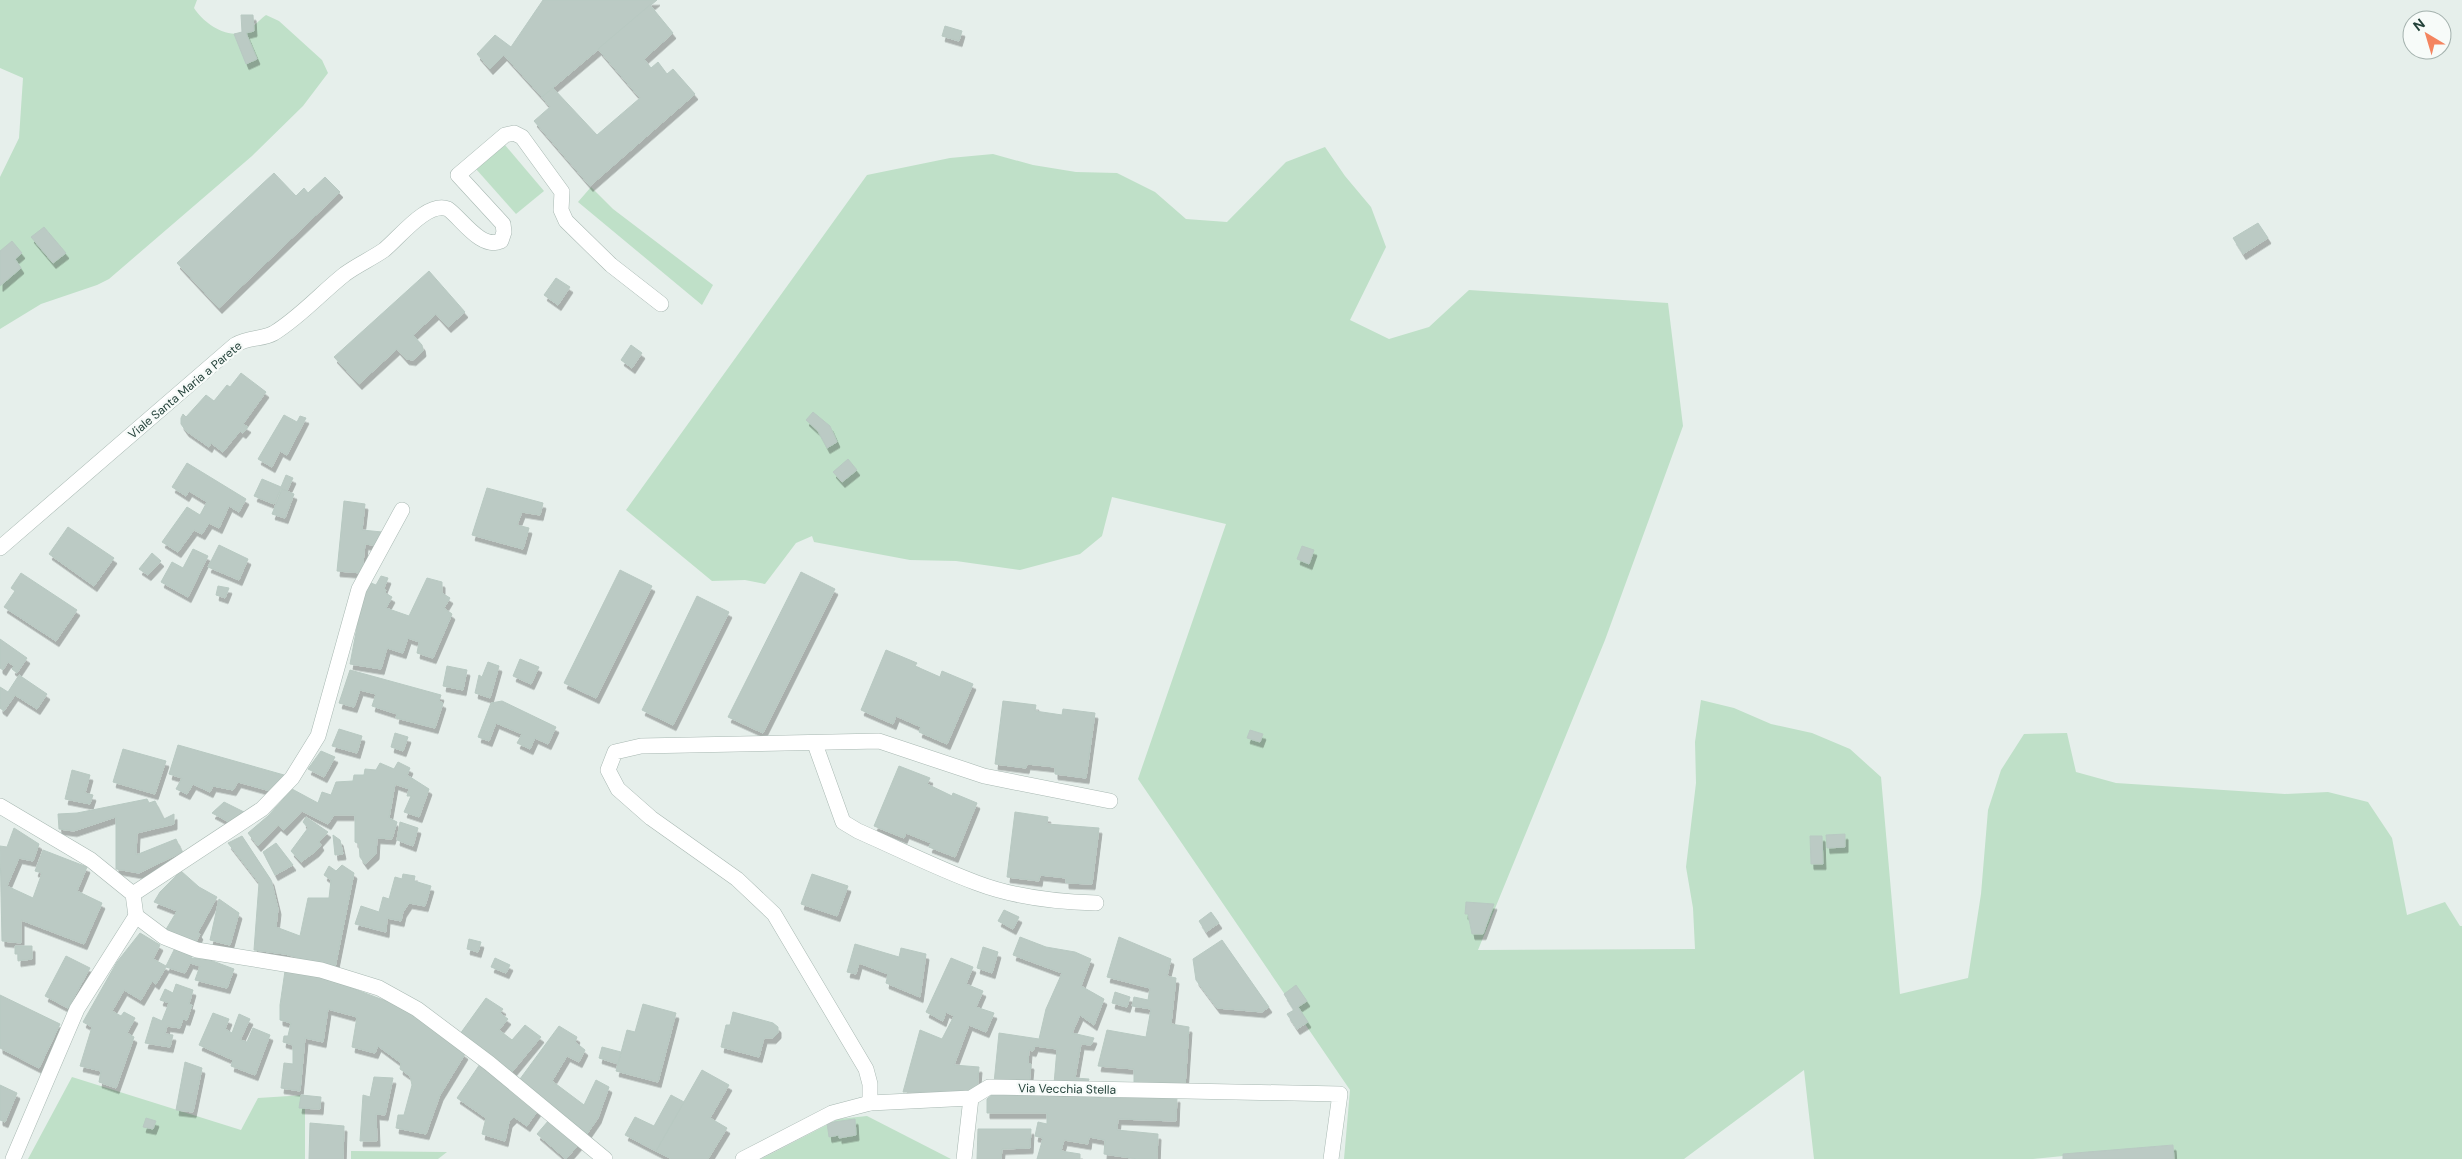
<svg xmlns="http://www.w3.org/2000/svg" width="2462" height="1159" viewBox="0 0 2462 1159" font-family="'DM Sans',sans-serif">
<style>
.green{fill:#bfe0c8}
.building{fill:#bbcac4;stroke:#b8c9c2;filter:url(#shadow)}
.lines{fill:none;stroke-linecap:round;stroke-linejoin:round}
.minor-casing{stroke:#a8b8b2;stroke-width:16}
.minor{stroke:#fff;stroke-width:15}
.labels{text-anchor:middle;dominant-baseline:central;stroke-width:4.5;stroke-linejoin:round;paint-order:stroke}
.street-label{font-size:12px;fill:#24423a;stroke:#f7fbf9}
</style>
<defs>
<filter id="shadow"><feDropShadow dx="3" dy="5.5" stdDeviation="0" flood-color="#0004"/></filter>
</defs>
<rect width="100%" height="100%" fill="#e6efeb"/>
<g class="green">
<path d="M0 0H197L194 8C203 22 225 39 244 32 252 29 259 20 266 15L279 21 322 60 328 73 303 106 252 156 109 279 97 285 41 304 0 329V177L19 138 23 78 0 68Z"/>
<path d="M505 145 544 191 516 214 476 169Z"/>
<path d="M1325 147 1345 176 1371 207 1386 247 1350 320 1389 339 1429 327 1469 290 1668 303 1683 426 1605 640 1478 950 1695 949 1693 908 1686 867 1696 783 1695 742 1701 700 1734 708 1771 724 1812 733 1850 749 1881 777 1900 994 1968 978 1981 894 1988 810 2001 770 2024 734 2067 733 2076 772 2116 783 2285 794 2328 792 2368 802 2392 838 2407 915 2445 902 2460 926H2462V1159H2174L2173 1145 2033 1159H1814L1804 1070 1684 1159H1344L1350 1090 1138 779 1226 524 1112 497 1102 536 1080 554 1020 570 956 561 910 560 814 542 812 536 796 543 765 584 745 580 712 581 626 510 867 175 950 158 993 154 1033 165 1076 172 1117 173 1155 192 1186 219 1227 222 1286 162Z"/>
<path d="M591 187 613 209 713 285 702 305 578 202Z"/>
<path d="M72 1077 241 1130 258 1098 305 1095V1159H28Z"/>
<path d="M867 1116 951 1159H761L838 1119Z"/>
<path d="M351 1151 447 1152 438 1159H351Z"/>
</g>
<g class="building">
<path d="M543 0H657L542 97 504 55 490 69 477 54 495 35 511 47Z"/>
<path d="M650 5 673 33 644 59 651 68 658 62 667 74 673 69 695 94 590 186 534 121 550 107 542 97 553 88 597 135 640 98 598 49Z"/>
<path d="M241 15H253L254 31 246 33 257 59 246 64 234 34 242 32Z"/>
<path d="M945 26 962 31 959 41 942 36Z"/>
<path d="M274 173 296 196 304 188 308 193 325 177 340 192 219 308 177 263Z"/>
<path d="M2258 223 2268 238 2243 254 2233 238Z"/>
<path d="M44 227 66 253 53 263 31 237Z"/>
<path d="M12 241 22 253 15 259 21 268 0 286V251Z"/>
<path d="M429 271 465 312 448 327 436 314 413 335 422 345 423 351 413 360 406 359 397 349 359 384 334 357Z"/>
<path d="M556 278 570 287 558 305 544 295Z"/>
<path d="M631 345 642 353 632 368 621 360Z"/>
<path d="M241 373 266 392 243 424 248 427 243 433 240 431 223 452 211 443 209 447 186 431 181 424V418L183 414 186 417 206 395 214 401 227 385 230 387Z"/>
<path d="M813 412 830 426 837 442 827 448 818 431 806 420Z"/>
<path d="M284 415 297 422 300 416 306 418 287 455 280 451 272 467 258 459Z"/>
<path d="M848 459 857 470 842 482 833 472Z"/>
<path d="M187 463 246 499 239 512 229 506 219 528 209 523 202 534 194 530 178 552 162 542 187 507 200 515 207 502 189 491 186 496 172 487Z"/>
<path d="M286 475 293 478 287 491 281 489 274 504 254 496 262 479 281 487Z"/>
<path d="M487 488 543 503 540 515 522 512 517 525 529 528 523 549 472 535Z"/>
<path d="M282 489 294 494 285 518 272 514Z"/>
<path d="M344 501 365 504 362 530 382 532 380 546 365 544 362 573 337 571Z"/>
<path d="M68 527 114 558 94 586 49 554Z"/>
<path d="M219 545 248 559 239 580 208 567Z"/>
<path d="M1302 546 1314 550 1309 564 1297 559Z"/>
<path d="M193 549 208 556 188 597 161 582 172 562 183 568Z"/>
<path d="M152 553 161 561 148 575 139 569Z"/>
<path d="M620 570 652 586 596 698 564 683Z"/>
<path d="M801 572 835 589 763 733 728 717Z"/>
<path d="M21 573 77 610 56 641 4 607 15 591 11 588Z"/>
<path d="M381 576 388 578 384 588 386 590 385 593 392 597 386 608 409 616 427 578 442 582V593L450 598 444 608 452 614 433 658 417 653 419 642 408 638 403 653 387 648 381 669 350 664 362 601 371 583 376 585Z"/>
<path d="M218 586 229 588 225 598 216 595Z"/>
<path d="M697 596 729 612 673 725 642 710Z"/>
<path d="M0 639 27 658 17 673 12 669 14 666 8 662 3 670 0 668Z"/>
<path d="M886 650 917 663 915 666 940 677 942 671 973 684 947 744 919 732 921 727 896 716 893 724 861 710Z"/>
<path d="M520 659 539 667 531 684 513 676Z"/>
<path d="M488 662 499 666 490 698 475 693 479 675 482 677Z"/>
<path d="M447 666 467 670 463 690 443 686Z"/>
<path d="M350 670 441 695 439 701 443 703 435 728 396 718 397 714 372 706 376 694 360 690 354 707 339 703Z"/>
<path d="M19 675 47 694 37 709 15 695 4 711 0 708V687L8 692Z"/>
<path d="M502 701 556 727 548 744 535 738 530 749 517 743 522 734 496 723 489 741 478 737 491 703Z"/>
<path d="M1003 701 1036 705 1035 711 1062 715 1063 709 1095 713 1086 778 1055 774V767L1027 764 1026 768 995 764Z"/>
<path d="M339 729 362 736 357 753 332 746Z"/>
<path d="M1250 730 1263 734 1260 742 1247 738Z"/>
<path d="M395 733 408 737 403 751 391 747Z"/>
<path d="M178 745 284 775 274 792 238 782 233 790 213 786 210 792 193 784 187 794 176 789 182 778 169 774Z"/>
<path d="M123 749 166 761 155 794 113 782Z"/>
<path d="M321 751 335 757 324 777 308 769Z"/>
<path d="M398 762 410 768 407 775 429 789 419 817 404 812 411 796H407L409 789 395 784 389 818 397 822 392 839 377 838 376 854 365 864 360 857 359 844 355 842V815H334L328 824 302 811 284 830 278 825 258 846 248 833 268 816 292 789 318 803 322 792 331 795 336 782 353 781 354 775H364L365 769 376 770 380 763 394 769Z"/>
<path d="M899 766 930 778 927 784 952 796 953 793 977 803 955 857 929 847 931 843 906 833 904 838 874 826Z"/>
<path d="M72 770 90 775 85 793 93 795 90 804 65 799Z"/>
<path d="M147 799 149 803 155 801 164 819 174 814V824L137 833 136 855 176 839 182 852 139 873 116 869V817L74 831 59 829 58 814 77 813Z"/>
<path d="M224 802 244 812 231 823 212 813Z"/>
<path d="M1015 812 1048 817 1047 824 1099 828 1092 884 1066 883V878L1040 875 1039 881 1007 877Z"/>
<path d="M306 817 328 832 319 842 321 845 316 851 301 862 291 851 308 828 303 822Z"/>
<path d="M400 822 418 828 413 846 397 840Z"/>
<path d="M14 828 39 844 33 861 19 858 7 886 33 898 42 873 35 871 43 850 87 867 77 891 102 903 84 944 21 920V943L2 941 0 846 7 847Z"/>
<path d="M1845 834V847L1827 848 1826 835Z"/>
<path d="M333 835 340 840 343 854 335 855Z"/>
<path d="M242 836 271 880 278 909 276 927 300 936 308 898H329L331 880 324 875 329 866 336 871 342 865 354 873 335 968 285 954 254 950 259 883 228 843Z"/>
<path d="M1810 836H1822L1823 864H1811Z"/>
<path d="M276 843 293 865 275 875 263 852Z"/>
<path d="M181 871 199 887 217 897 198 932 200 934 195 944 165 931 177 911 154 902 160 892Z"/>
<path d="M403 874 415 876 414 881 431 886 425 906 409 903 403 912 401 921 387 918 386 932 355 924 361 906 379 912 383 897 389 899 395 877 402 879Z"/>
<path d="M812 874 848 886 837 916 801 904Z"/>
<path d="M219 899 239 913 230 945 210 940Z"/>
<path d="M1466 902 1494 904 1483 934H1472L1468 914H1465Z"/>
<path d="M1004 910 1019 917 1013 929 998 921Z"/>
<path d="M1211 912 1219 923 1206 932 1199 921Z"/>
<path d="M140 933 160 945 153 959 166 966 175 948 192 955 191 958 210 960 234 969 227 988 195 980 200 966 190 963 185 973 166 967 156 984 152 981 141 1000 124 990 112 1011 121 1016 124 1012 135 1018 127 1033 134 1037 116 1088 99 1082 101 1071 80 1066 92 1027 83 1022 117 962Z"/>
<path d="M1020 937 1046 947 1075 952 1091 959 1081 986 1104 999 1094 1025 1080 1015 1072 1033 1094 1038 1091 1045 1081 1044 1075 1078 1089 1079 1087 1086 1054 1084 1057 1049 1035 1046 1033 1051 1029 1050 1028 1063 1031 1064 1029 1085 994 1083 999 1033 1039 1039 1046 1009 1062 973 1013 955Z"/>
<path d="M1119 937 1171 959 1167 976 1176 978 1171 1024 1189 1027 1185 1087 1134 1082V1069L1098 1066 1107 1030 1146 1037 1151 1009 1132 1006 1134 997 1148 1000 1150 988 1107 977Z"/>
<path d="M469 939 481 942 478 952 467 949Z"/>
<path d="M1222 940 1269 1007 1262 1012 1217 1008 1196 980 1193 959Z"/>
<path d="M855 944 899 957 901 948 926 954 920 997 886 983 888 974 859 963 856 974 847 972Z"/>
<path d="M15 946H32V959L18 961V954H15Z"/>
<path d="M983 947 998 952 992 973 977 968Z"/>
<path d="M66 956 90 968 68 1008 45 996Z"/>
<path d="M495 958 510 965 506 973 491 967Z"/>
<path d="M951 958 973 967 966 984 983 991 976 1007 994 1013 986 1032 969 1025 954 1065 979 1067 977 1092H903L920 1030 942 1039 954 1016 946 1012 943 1021 926 1012Z"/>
<path d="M285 971 315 974 399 1006 465 1054 440 1095 426 1134 396 1128 398 1115H404L412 1085 410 1076 400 1069 401 1063 378 1046 375 1053 352 1047 357 1017 328 1009 323 1042 305 1038 300 1091 281 1088 284 1063 293 1064V1045L283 1042 284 1036H288L291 1023 280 1020V1005Z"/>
<path d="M176 984 193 990 189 1004 192 1005 187 1020 183 1019 180 1028 167 1026 165 1034 173 1035 170 1047 145 1043 153 1017 162 1021 169 1003 160 1000 165 989 173 993Z"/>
<path d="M1296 985 1307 1001 1298 1007 1308 1022 1297 1029 1287 1014 1294 1010 1284 994Z"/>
<path d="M1115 992 1130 997 1127 1007 1112 1003Z"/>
<path d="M0 995 60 1024 39 1068 0 1048Z"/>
<path d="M486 998 503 1009 500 1013 508 1019 499 1030 512 1040 525 1025 541 1037 512 1072 460 1034Z"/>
<path d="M643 1004 676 1013 658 1082 616 1071 627 1030 635 1032Z"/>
<path d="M733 1012 773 1023 778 1027V1033L773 1038H764L759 1057 721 1047 726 1025H730Z"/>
<path d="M213 1013 229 1019 225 1029 232 1033 239 1014 250 1019 240 1040 247 1042 253 1028 270 1035 255 1075 231 1066 233 1060 199 1045Z"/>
<path d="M559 1026 577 1037 575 1042 585 1050 579 1062 567 1056 552 1081 584 1105 596 1080 609 1087 598 1118 587 1134 520 1079Z"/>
<path d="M602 1047 621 1052 618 1064 599 1058Z"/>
<path d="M185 1062 202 1068 193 1112 176 1110Z"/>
<path d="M480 1064 538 1110 527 1126 514 1117 509 1122 505 1141 482 1134 486 1118 457 1098Z"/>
<path d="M702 1070 729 1085 710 1118 727 1128 708 1159H672L656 1151Z"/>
<path d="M374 1077 393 1078 385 1115 376 1114 377 1141H360L363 1095 370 1097Z"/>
<path d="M0 1085 17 1093 5 1122 0 1120Z"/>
<path d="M994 1093 1109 1098 1177 1097 1176 1121 1118 1119 1117 1130 1158 1134 1157 1159H1138L1104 1154 1105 1140 1089 1137 1088 1144 1064 1140 1061 1151 1080 1154V1159H1037L1043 1138 1035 1136 1038 1122 1047 1124V1113H987V1099Z"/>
<path d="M301 1095 321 1097 320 1109 299 1108Z"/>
<path d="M671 1095 684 1102 656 1151 625 1135 635 1117 654 1126Z"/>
<path d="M146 1118 156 1121 153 1129 143 1127Z"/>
<path d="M855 1119 856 1135 839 1138V1135L829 1137 827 1123Z"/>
<path d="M549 1120 579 1144 566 1159 537 1134Z"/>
<path d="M310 1123 344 1126 343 1159H309Z"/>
<path d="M978 1129H1031L1030 1148 1002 1149 1001 1159H977Z"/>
<path d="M2173 1145 2174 1159H2063V1154Z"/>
</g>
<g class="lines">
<defs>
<g id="minor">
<path d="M0 548 235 345C250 336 262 340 274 333 300 317 321 293 345 274 357 265 371 259 384 250 400 237 427 201 448 209 462 219 481 250 501 241L504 232 503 224 458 175 505 135 514 133 522 137 562 192 561 210 566 221 611 265 661 304"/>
<path d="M815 744 843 822 858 831C897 848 936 868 977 883 1014 897 1056 902 1096 903"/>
<path d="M0 806 91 860 133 894 136 916 164 937 197 950 321 970 379 988 417 1009 489 1063 605 1159"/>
<path d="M133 894 262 809 292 778 318 736 359 589 402 510"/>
<path d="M870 1103V1084L866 1069 774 914 737 879 651 818 618 789 608 770 615 752 641 746 879 741 984 776 1110 801"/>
<path d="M13 1159 77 1009 136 916"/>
<path d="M743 1159 832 1113 870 1103 971 1098 989 1087 1340 1094 1331 1159"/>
<path d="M964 1159 971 1098"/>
</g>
</defs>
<use href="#minor" class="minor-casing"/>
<use href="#minor" class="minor"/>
</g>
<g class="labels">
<g class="street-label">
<text transform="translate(185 390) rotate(-40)">Viale Santa Maria a Parete</text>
<text transform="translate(1067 1089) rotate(1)">Via Vecchia Stella</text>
</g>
</g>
<g transform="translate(2427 35) rotate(322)"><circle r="24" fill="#f7fbf9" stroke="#a3b1ad"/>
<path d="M0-4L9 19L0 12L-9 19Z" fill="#f4845f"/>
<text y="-8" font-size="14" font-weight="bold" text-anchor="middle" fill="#24423a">N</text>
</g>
</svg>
